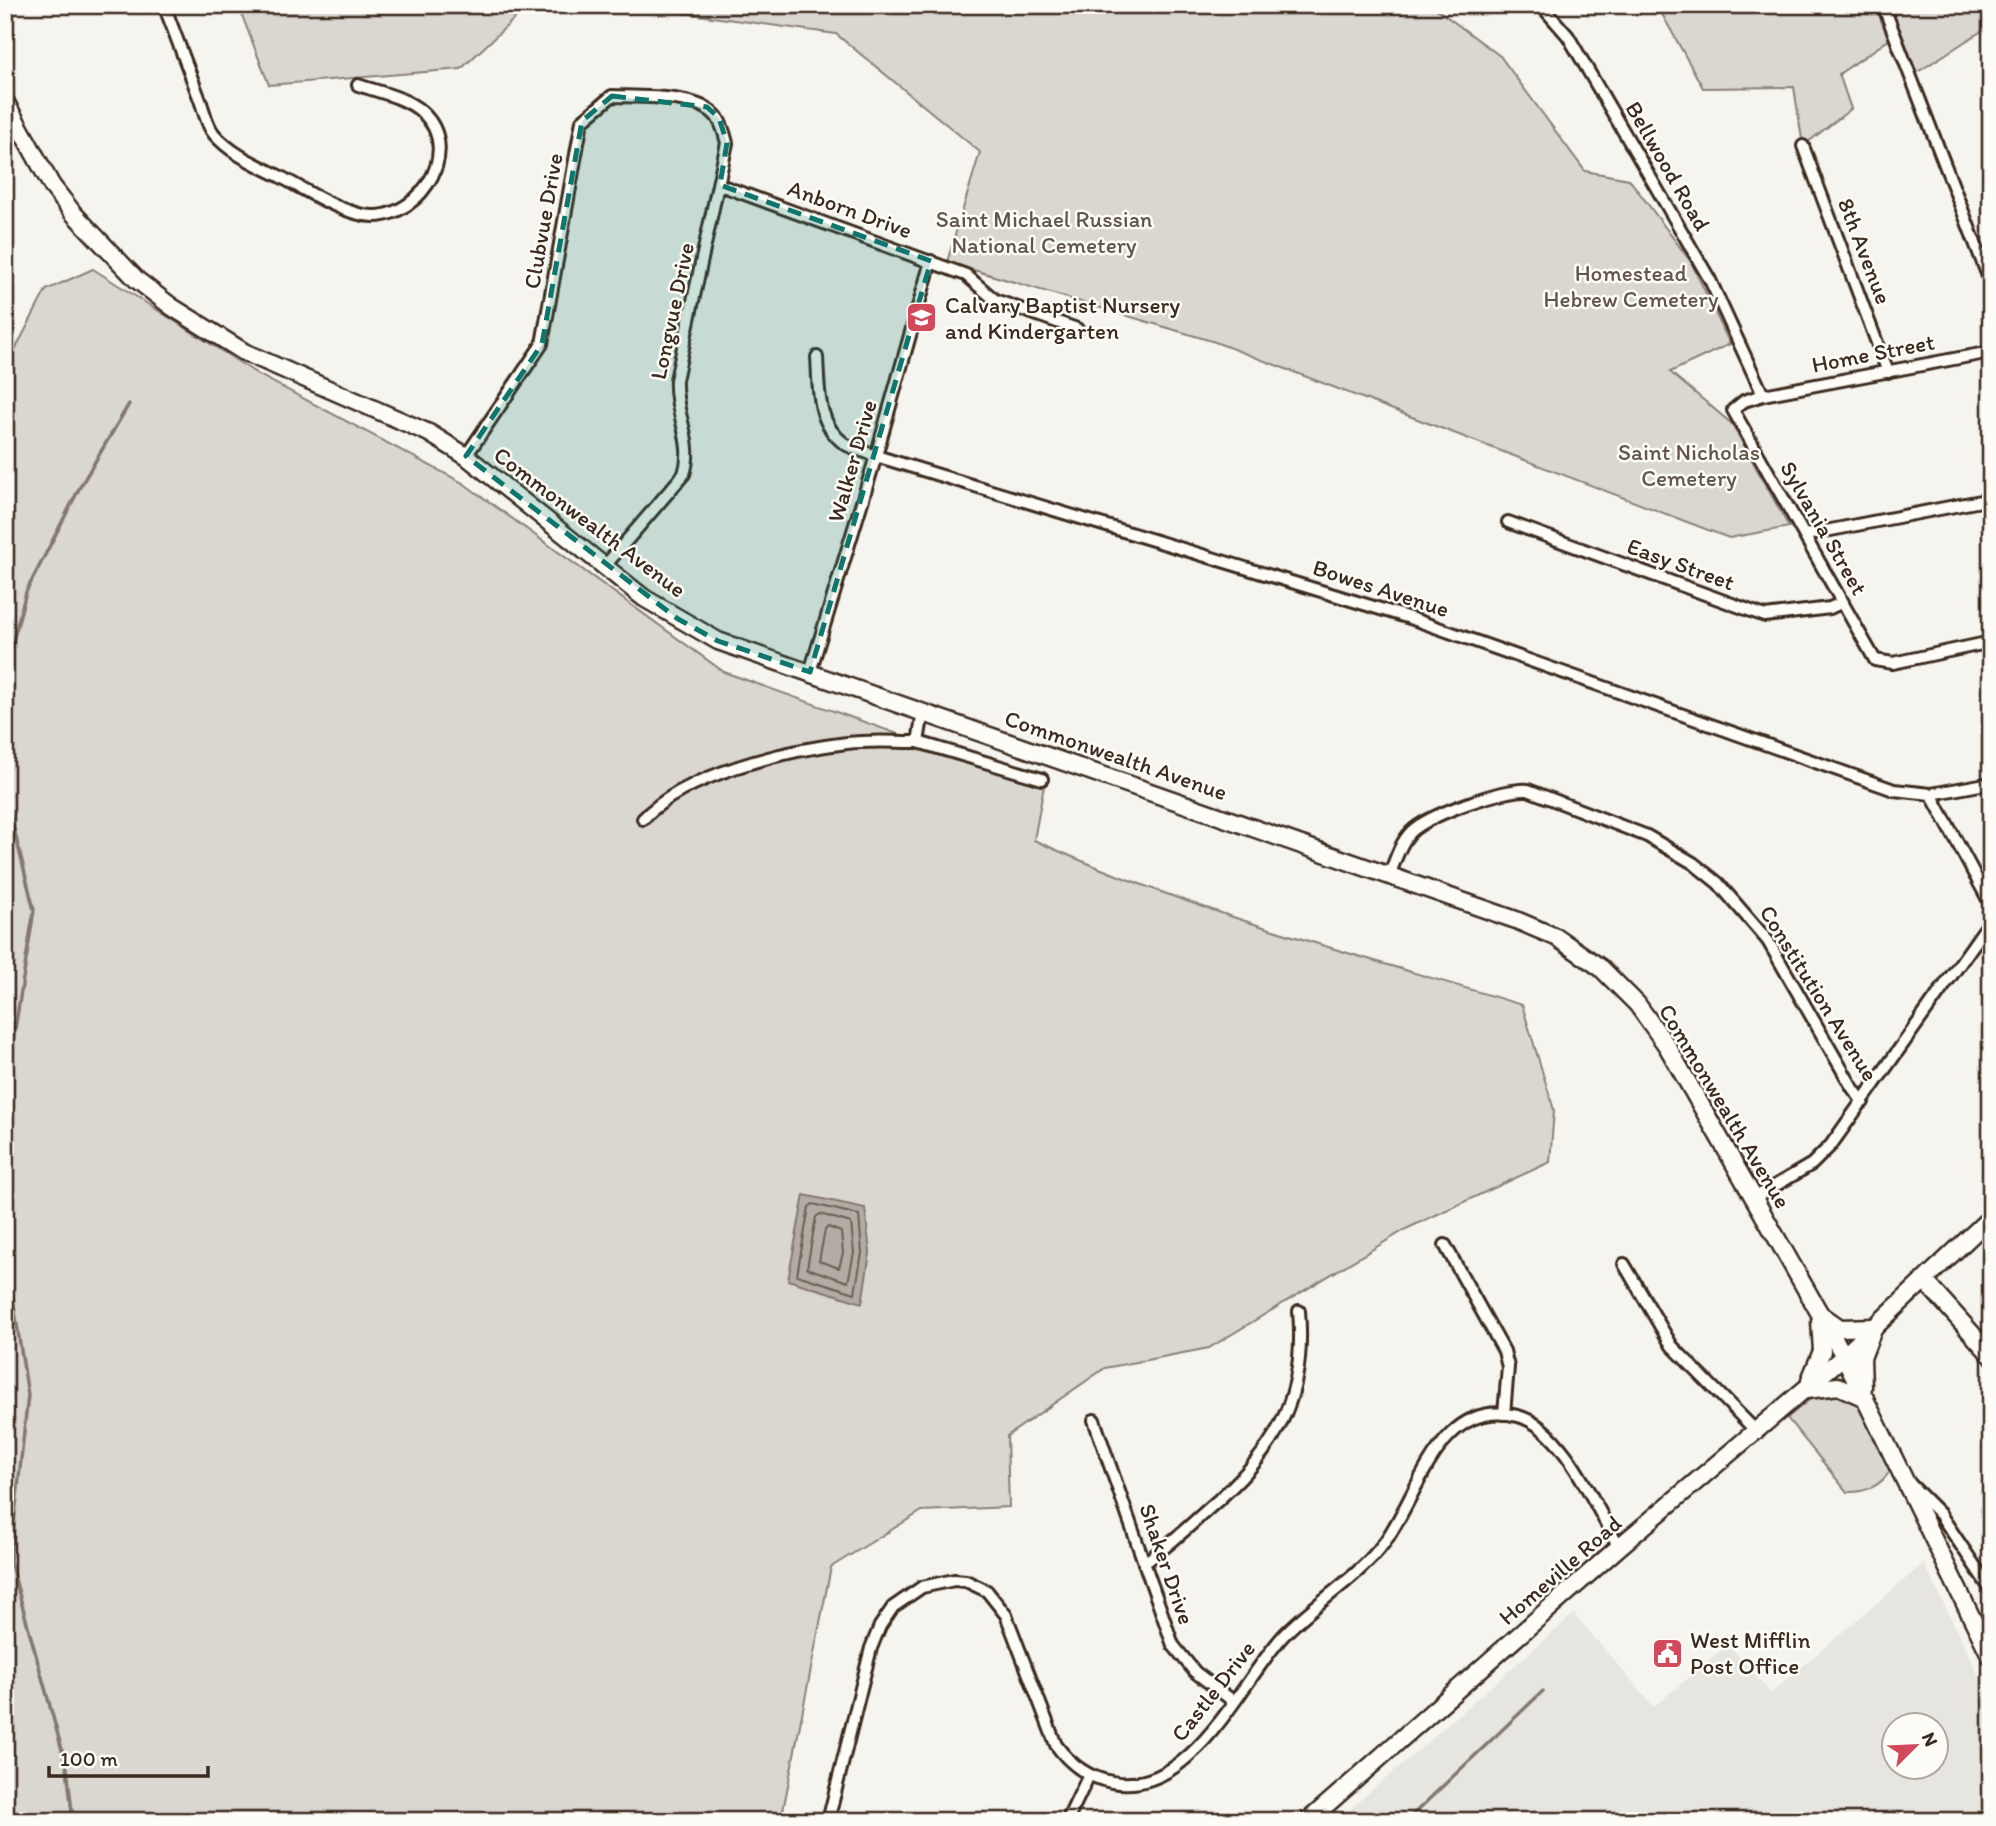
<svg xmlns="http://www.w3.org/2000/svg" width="1996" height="1826" viewBox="0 0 1996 1826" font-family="Itim,sans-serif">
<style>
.built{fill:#e7e5df;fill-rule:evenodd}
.green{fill:#dad6d0;stroke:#8a8077;stroke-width:2}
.water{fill:#b4aca4;stroke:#84786e;stroke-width:2}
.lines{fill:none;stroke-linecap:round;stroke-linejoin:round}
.shore{stroke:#6b5e54;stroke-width:2}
.stream{stroke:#84786e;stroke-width:3.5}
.street-casing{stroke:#3b2a1e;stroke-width:16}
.secondary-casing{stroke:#3b2a1e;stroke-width:21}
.street{stroke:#fdfcf7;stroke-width:10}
.secondary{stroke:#fdfcf7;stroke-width:16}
.marked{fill:#0f766e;fill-opacity:0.2;stroke:#0f766e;stroke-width:5;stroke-dasharray:14 9;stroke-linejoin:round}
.labels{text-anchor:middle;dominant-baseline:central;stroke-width:5;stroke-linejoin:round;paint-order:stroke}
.street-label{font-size:23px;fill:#3b2a1e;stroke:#fdfcf7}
.park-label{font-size:23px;fill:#63554a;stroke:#fdfcf7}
.poi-label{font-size:23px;fill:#3b2a1e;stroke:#fdfcf7;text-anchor:start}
</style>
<rect width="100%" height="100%" fill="#f5f4ee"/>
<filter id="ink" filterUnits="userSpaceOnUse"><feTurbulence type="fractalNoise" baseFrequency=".0143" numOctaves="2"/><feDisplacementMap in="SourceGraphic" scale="14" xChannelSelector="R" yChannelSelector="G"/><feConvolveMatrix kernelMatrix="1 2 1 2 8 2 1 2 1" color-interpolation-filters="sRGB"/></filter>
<g filter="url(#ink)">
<path class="built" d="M1924 1563 1991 1701V1821H1337L1574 1614 1654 1707 1728 1644 1771 1693ZM1895 1724H1937V1766H1895Z"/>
<g class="green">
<path d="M238 5H529L461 69 269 85Z"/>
<path d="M625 5H1431L1500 56 1585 171 1629 179 1691 262 1730 344 1670 372 1732 424 1789 527 1729 538 1215 342 947 262 980 152 836 34Z"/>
<path d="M1657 5H1877L1890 39 1839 74 1851 109 1803 146 1794 87 1703 88Z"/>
<path d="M1890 5H1991V25L1913 75 1889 12Z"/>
<path d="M93 269 259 375 463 483 724 672 1044 786 1034 840C1191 912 1358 955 1522 1005L1554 1110 1550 1162 1408 1228 1209 1348 1105 1368 1007 1436 1009 1507 922 1511 831 1567 781 1821H5V369L46 290Z"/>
<path d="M1836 1390 1857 1403 1890 1470C1882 1486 1864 1493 1847 1492L1787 1418 1814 1396Z"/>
</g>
<path class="water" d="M804 1195 865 1208 870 1253 862 1303 788 1280Z"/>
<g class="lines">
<g class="shore">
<path d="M813 1204 859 1215 862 1253 855 1293 797 1275 809 1207Z"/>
<path d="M820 1214 851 1223 854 1253 848 1282 807 1268 816 1217Z"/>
<path d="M828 1227 841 1232 843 1253 839 1268 819 1261 825 1230Z"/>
</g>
<g class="stream">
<path d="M5 671 26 592 80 487 129 404"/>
<path d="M5 793 34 910 11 1054 5 1213"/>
<path d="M5 1248 28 1395 10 1561 67 1768 73 1821"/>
<path d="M1406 1821 1543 1691"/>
</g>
<defs>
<g id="street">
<path d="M164 5C176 37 188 69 200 100 204 111 207 126 214 134 232 155 258 165 281 177 305 190 332 207 359 214 413 229 467 153 422 112 405 97 379 92 358 85"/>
<path d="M1541 5 1568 36 1710 280 1763 395"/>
<path d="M1883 5 1991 284"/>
<path d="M1803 146 1888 372"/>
<path d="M720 185 966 275 995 300 1077 329"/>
<path d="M1991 352 1763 395 1744 401 1733 410 1875 660 1893 663 1991 642"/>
<path d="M817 357C819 387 816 424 845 444 853 449 867 452 876 456L1410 618 1894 790 1931 794 1991 783"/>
<path d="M466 456 542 344 582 121 612 96C640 97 699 94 717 117 722 124 725 135 727 143L676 380C674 414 695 441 684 474L604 567"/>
<path d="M1508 522 1765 616 1830 608 1843 602"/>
<path d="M1805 535 1991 499"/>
<path d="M810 672 876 456 931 261"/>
<path d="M918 742 1042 779"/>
<path d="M1931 794 1991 905"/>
<path d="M643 819C685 774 787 750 847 743 870 740 895 742 918 742L923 712"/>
<path d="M1389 876C1395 861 1400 843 1411 832 1427 815 1505 788 1528 790L1647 836 1693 863 1718 883 1768 941 1852 1087 1863 1102"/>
<path d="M1754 1198 1812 1164 1831 1145 1991 920"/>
<path d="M1445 1245 1504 1351 1508 1367 1504 1414"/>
<path d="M1624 1264 1672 1346 1756 1431"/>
<path d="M1094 1420 1173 1645 1195 1672 1233 1701"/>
<path d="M1908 1482 1940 1514 1991 1590"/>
<path d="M1144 1563C1166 1548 1186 1529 1206 1511 1273 1453 1307 1403 1299 1311"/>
<path d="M828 1821 871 1648 880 1626 893 1607 922 1587 954 1580 966 1581 987 1591 1006 1615 1056 1745C1070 1764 1088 1778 1112 1782 1191 1797 1238 1686 1283 1636 1314 1603 1357 1579 1384 1543 1420 1494 1439 1396 1518 1416 1564 1428 1596 1508 1619 1547"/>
<path d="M1067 1821 1089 1775"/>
</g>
<g id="secondary">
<path d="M5 101 52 186 73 213 137 280 172 307 244 352 429 433 466 456 644 598 718 641 1516 920 1556 937 1601 968 1637 1004 1667 1046 1844 1356 1991 1657"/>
<path d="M1925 1281 1991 1355"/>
<path d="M1823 1316 1840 1328 1875 1327"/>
<path d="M1810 1380 1822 1351 1820 1321"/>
<path d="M1863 1388 1862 1358 1872 1332"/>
<path d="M1807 1390 1838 1386 1865 1398"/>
<path d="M1308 1821 1619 1547 1844 1356 1991 1217"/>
</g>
</defs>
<use href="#street" class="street-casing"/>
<use href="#secondary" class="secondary-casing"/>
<use href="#street" class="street"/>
<use href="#secondary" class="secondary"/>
</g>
</g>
<path class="marked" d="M612 96 707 107 719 118 727 143 720 185 931 261 810 672 718 641 678 619 466 456 542 344 582 121Z"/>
<defs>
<symbol id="school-square" viewBox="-11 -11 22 22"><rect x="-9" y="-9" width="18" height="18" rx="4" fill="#d1495b" stroke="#fdfcf7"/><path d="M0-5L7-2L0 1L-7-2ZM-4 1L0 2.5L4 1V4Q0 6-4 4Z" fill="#fff"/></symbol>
<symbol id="civic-square" viewBox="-11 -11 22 22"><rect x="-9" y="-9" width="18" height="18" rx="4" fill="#d1495b" stroke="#fdfcf7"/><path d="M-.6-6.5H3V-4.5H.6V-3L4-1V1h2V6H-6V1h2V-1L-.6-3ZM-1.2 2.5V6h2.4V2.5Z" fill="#fff"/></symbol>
</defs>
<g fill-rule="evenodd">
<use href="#school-square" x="904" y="300" width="35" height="35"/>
<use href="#civic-square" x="1650" y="1636" width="35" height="35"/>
</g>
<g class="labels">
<g class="street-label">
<text transform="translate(1668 166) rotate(60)">Bellwood Road</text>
<text transform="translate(850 209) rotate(20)">Anborn Drive</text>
<text transform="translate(543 221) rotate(-80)">Clubvue Drive</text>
<text transform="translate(1865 251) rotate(69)">8th Avenue</text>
<text transform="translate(672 311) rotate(-78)">Longvue Drive</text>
<text transform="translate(1873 353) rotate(-11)">Home Street</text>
<text transform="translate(852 461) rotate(-74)">Walker Drive</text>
<text transform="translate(590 522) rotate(37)">Commonwealth Avenue</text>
<text transform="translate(1824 528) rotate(60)">Sylvania Street</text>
<text transform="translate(1681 564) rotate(20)">Easy Street</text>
<text transform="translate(1381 588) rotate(18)">Bowes Avenue</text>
<text transform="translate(1116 755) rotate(19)">Commonwealth Avenue</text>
<text transform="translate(1819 993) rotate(58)">Constitution Avenue</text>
<text transform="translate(1725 1106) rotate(59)">Commonwealth Avenue</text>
<text transform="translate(1167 1564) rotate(71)">Shaker Drive</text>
<text transform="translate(1560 1570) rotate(-41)">Homeville Road</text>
<text transform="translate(1213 1691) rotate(-52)">Castle Drive</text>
</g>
<g class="park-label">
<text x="1044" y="219">Saint Michael Russian<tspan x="1044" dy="26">National Cemetery</tspan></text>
<text x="1631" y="273">Homestead<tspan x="1631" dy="26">Hebrew Cemetery</tspan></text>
<text x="1689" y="452">Saint Nicholas<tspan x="1689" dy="26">Cemetery</tspan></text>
</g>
<g class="poi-label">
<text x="945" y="305">Calvary Baptist Nursery<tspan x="945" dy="26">and Kindergarten</tspan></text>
<text x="1690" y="1640">West Mifflin<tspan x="1690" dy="26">Post Office</tspan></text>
</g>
</g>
<rect width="1996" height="1826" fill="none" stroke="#fdfcf7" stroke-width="28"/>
<rect x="14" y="14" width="1968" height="1798" fill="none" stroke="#3b2a1e" stroke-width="2.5" filter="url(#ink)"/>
<g transform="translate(1915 1746) rotate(66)"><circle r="33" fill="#fdfcf7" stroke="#afa8a0" stroke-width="2"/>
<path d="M0-5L12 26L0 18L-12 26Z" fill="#d1495b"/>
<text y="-10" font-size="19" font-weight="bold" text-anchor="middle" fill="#3b2a1e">N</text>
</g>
<path d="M49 1766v10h159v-10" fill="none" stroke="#3b2a1e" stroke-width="3.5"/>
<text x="60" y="1766" font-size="21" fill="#3b2a1e" stroke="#fdfcf7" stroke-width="5" paint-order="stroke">100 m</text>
</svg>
